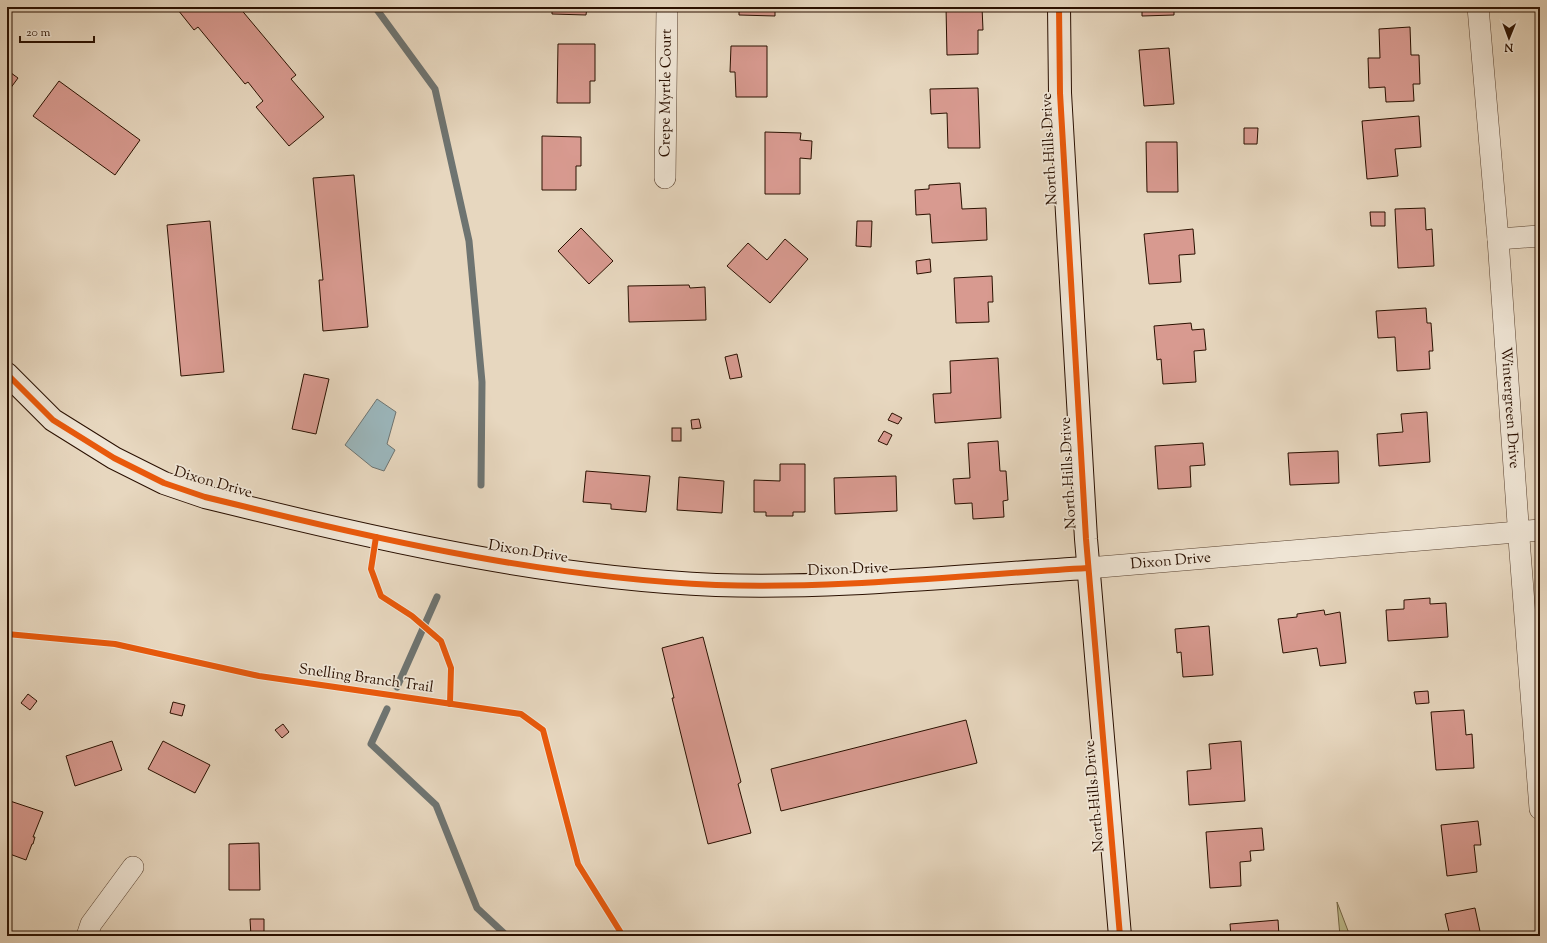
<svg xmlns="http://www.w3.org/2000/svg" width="1547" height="943" viewBox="0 0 1547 943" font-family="'Sorts Mill Goudy',serif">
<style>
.green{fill:#bdbc8c;stroke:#746646}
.water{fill:#9bb7bd;stroke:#6e7471}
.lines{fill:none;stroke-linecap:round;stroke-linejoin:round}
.stream{stroke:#6e7471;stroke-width:7}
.building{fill:#d89a90;stroke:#2a1000}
.street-casing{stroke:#594230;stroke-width:22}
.secondary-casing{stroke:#2a1000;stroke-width:24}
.street{stroke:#efe5d5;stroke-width:21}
.secondary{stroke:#efe5d5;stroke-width:22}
.cycleway-casing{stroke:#efe5d5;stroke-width:8}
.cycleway{stroke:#e8590c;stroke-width:6}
.labels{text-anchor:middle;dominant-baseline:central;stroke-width:3.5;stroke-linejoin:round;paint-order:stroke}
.street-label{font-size:15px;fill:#2a1000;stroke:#efe5d5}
</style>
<rect width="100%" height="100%" fill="#e7d7bf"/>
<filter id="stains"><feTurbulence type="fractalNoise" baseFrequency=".005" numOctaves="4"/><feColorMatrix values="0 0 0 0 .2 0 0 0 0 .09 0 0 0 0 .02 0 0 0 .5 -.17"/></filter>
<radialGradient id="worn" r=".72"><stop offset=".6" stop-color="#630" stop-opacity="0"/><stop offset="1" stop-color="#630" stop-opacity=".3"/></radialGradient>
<path class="green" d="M1337 902 1350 936H1340Z"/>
<path class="water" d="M377 399 396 412 387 444 395 450 384 471 372 467 345 445Z"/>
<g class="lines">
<g class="stream">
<path d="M375 7 435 89 469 241 482 382 481 485"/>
<path d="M397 687 437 597"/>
<path d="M387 709 371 744 436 805 477 908 507 936"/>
</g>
</g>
<g class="building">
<path d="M171 7H239L296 75 291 79 324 117 289 146 256 107 263 101 248 82 245 84 198 27 194 30 178 10 176 12Z"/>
<path d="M552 7H587L586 15 552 14Z"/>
<path d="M739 7H775V16L739 15Z"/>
<path d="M946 7H982L983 30H978V54L947 55Z"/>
<path d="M1142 7H1174V15L1142 16Z"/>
<path d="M1215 7H1227L1228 9H1215Z"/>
<path d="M1410 27 1411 55H1419L1420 84H1413L1414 101 1386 102 1385 87 1369 88 1368 58H1380L1379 29Z"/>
<path d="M558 44H595V81H590V103H557Z"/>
<path d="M731 46H767V97H736L735 72H730Z"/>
<path d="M1169 48 1174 104 1144 106 1139 50Z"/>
<path d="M7 70 18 78 7 93Z"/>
<path d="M59 81 140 140 115 175 33 116Z"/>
<path d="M978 88 980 148H948L947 113 931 114 930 89Z"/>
<path d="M1419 116 1421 147 1395 149 1398 176 1367 179 1362 121Z"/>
<path d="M1244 128H1258L1257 144H1244Z"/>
<path d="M765 132 801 133 800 140 812 141 811 159 800 158V194H765Z"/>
<path d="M542 136 581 137V166H576V190H542Z"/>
<path d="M1146 142H1177L1178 192H1147Z"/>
<path d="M354 175 368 327 323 331 319 280H323L313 178Z"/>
<path d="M960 183 962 209 986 208 987 240 932 243 930 214 916 215 915 190 929 189V185Z"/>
<path d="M1425 208 1426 230 1432 229 1434 266 1398 268 1395 209Z"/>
<path d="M1370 212H1385V226H1371Z"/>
<path d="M210 221 224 372 181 376 167 225Z"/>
<path d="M857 221H872L871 247 856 246Z"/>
<path d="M581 228 613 261 589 284 558 251Z"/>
<path d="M1193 229 1195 254 1179 255 1181 282 1149 284 1144 234Z"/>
<path d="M785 239 808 259 770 303 727 266 748 243 767 260Z"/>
<path d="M930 259 931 272 917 274 916 261Z"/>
<path d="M992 276 993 302H988L989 322 956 323 954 278Z"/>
<path d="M689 285 690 288 705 287 706 320 629 322 628 286Z"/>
<path d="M1426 308 1427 323H1431L1433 351H1429L1430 369 1397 371 1395 337 1378 338 1376 311Z"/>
<path d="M1191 323 1192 330 1204 329 1206 350 1194 351 1196 382 1163 384 1161 359 1157 360 1154 326Z"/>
<path d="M737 354 742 377 730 379 725 357Z"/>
<path d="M998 358 1001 418 935 423 933 394 951 393 950 361Z"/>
<path d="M304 374 329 379 316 434 292 429Z"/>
<path d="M1427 412 1430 462 1379 466 1377 434 1403 432 1401 414Z"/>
<path d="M892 413 902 418 898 424 888 420Z"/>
<path d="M699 419 701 428 692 429 691 420Z"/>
<rect x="672" y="428" width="9" height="13"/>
<path d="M884 431 892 435 887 445 878 441Z"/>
<path d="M998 441 1000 471H1006L1008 500 1003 501 1004 517 973 519 972 503 955 504 953 479 970 478 968 443Z"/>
<path d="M1203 443 1205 465 1190 466 1191 487 1158 489 1155 446Z"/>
<path d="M1338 451 1339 483 1290 485 1288 453Z"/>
<path d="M780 464H805V512H793V516H766V512H754V480L780 481Z"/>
<path d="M586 471 650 476 646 512 611 509V504L583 502Z"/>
<path d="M896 476 897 511 835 514 834 478Z"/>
<path d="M679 477 724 481 722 513 677 510Z"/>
<path d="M1430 598V604L1446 603 1448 637 1388 641 1386 610 1404 609V600Z"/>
<path d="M1324 610 1325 615 1340 612 1346 663 1320 666 1317 648 1283 653 1278 619 1297 617V614Z"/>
<path d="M1209 626 1213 675 1183 677 1181 652 1177 653 1175 629Z"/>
<path d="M703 637 741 782 738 784 751 833 708 844 672 698H674L662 648Z"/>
<path d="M1428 691 1429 703 1416 704 1414 692Z"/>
<path d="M28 694 37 701 30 710 21 703Z"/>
<path d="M173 702 185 705 182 716 170 713Z"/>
<path d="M1464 710 1466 735 1472 734 1474 768 1436 770 1431 712Z"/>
<path d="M966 720 977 763 781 811 771 769Z"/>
<path d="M283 724 289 732 282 738 275 730Z"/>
<path d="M112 741 122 770 75 786 66 756Z"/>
<path d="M163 741 210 765 195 793 148 769Z"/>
<path d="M1241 741 1245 801 1189 805 1187 771 1211 769 1209 744Z"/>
<path d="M10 801 43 812 33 837H35L33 844H32L26 860 7 853V810Z"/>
<path d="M1478 821 1481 845H1474L1477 872 1447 876 1441 825Z"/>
<path d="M1262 828 1264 850 1250 851 1251 861 1240 862 1241 886 1210 888 1206 832Z"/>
<path d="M259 843 260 890H229V844Z"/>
<path d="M1475 908 1481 936H1450L1445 914Z"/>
<path d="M250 919H264V936H251Z"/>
<path d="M1278 920 1279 936H1231L1230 924Z"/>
</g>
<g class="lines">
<defs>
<g id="street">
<path id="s1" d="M1478 7 1498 239 1520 552 1540 809"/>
<path id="s2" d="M665 178 667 7"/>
<path d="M1498 239 1540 236"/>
<path id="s3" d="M1088 568 1540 530"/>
<path d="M87 936 91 924 133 867"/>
</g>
<g id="secondary">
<path d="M1059 7 1060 93 1086 539 1120 936"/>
<path d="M7 374 53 420 114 458 164 483 205 497 234 504C392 543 553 578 716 585 840 589 964 575 1088 568"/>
</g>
</defs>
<use href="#street" class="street-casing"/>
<use href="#secondary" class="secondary-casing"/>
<use href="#street" class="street"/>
<use href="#secondary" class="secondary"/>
<defs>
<g id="cycleway">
<path d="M1059 7 1060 93 1086 539 1120 936"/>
<path d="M7 374 53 420 114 458 164 483 205 497 234 504C392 543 553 578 716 585 840 589 964 575 1088 568"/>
<path d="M376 537 371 569 381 596 412 616 441 641 451 668 450 704"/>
<path d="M7 634 115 644 259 676 521 714 543 730 578 864 623 936"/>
</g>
</defs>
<use href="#cycleway" class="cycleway-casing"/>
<use href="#cycleway" class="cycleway"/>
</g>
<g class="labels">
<g class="street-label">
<text stroke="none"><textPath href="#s2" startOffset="85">Crepe Myrtle Court</textPath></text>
<text transform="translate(1050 149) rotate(-93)">North Hills Drive</text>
<text stroke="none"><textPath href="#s1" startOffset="402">Wintergreen Drive</textPath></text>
<text transform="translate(1069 473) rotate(-93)">North Hills Drive</text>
<text transform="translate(213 483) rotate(16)">Dixon Drive</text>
<text transform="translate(528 552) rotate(9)">Dixon Drive</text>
<text stroke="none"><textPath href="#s3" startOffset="83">Dixon Drive</textPath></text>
<text transform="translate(848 570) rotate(-2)">Dixon Drive</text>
<text transform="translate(366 679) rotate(8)">Snelling Branch Trail</text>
<text transform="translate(1095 796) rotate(-95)">North Hills Drive</text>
</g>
</g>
<rect width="1547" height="943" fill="none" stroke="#e7d7bf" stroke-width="24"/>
<rect x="8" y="8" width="1531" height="927" fill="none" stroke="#2a1000" stroke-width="2"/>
<rect x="12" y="12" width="1523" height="919" fill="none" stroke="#2a1000"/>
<g transform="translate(1509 38) rotate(181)" stroke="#efe5d5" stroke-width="3" paint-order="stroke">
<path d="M0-3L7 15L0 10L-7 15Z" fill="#2a1000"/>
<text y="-6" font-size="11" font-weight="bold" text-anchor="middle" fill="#2a1000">N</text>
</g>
<path d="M20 36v6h74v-6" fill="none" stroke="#2a1000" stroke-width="2"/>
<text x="26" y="36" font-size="12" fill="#2a1000" stroke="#efe5d5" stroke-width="3" paint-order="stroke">20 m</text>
<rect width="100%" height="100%" filter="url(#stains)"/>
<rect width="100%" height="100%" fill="url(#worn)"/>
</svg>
